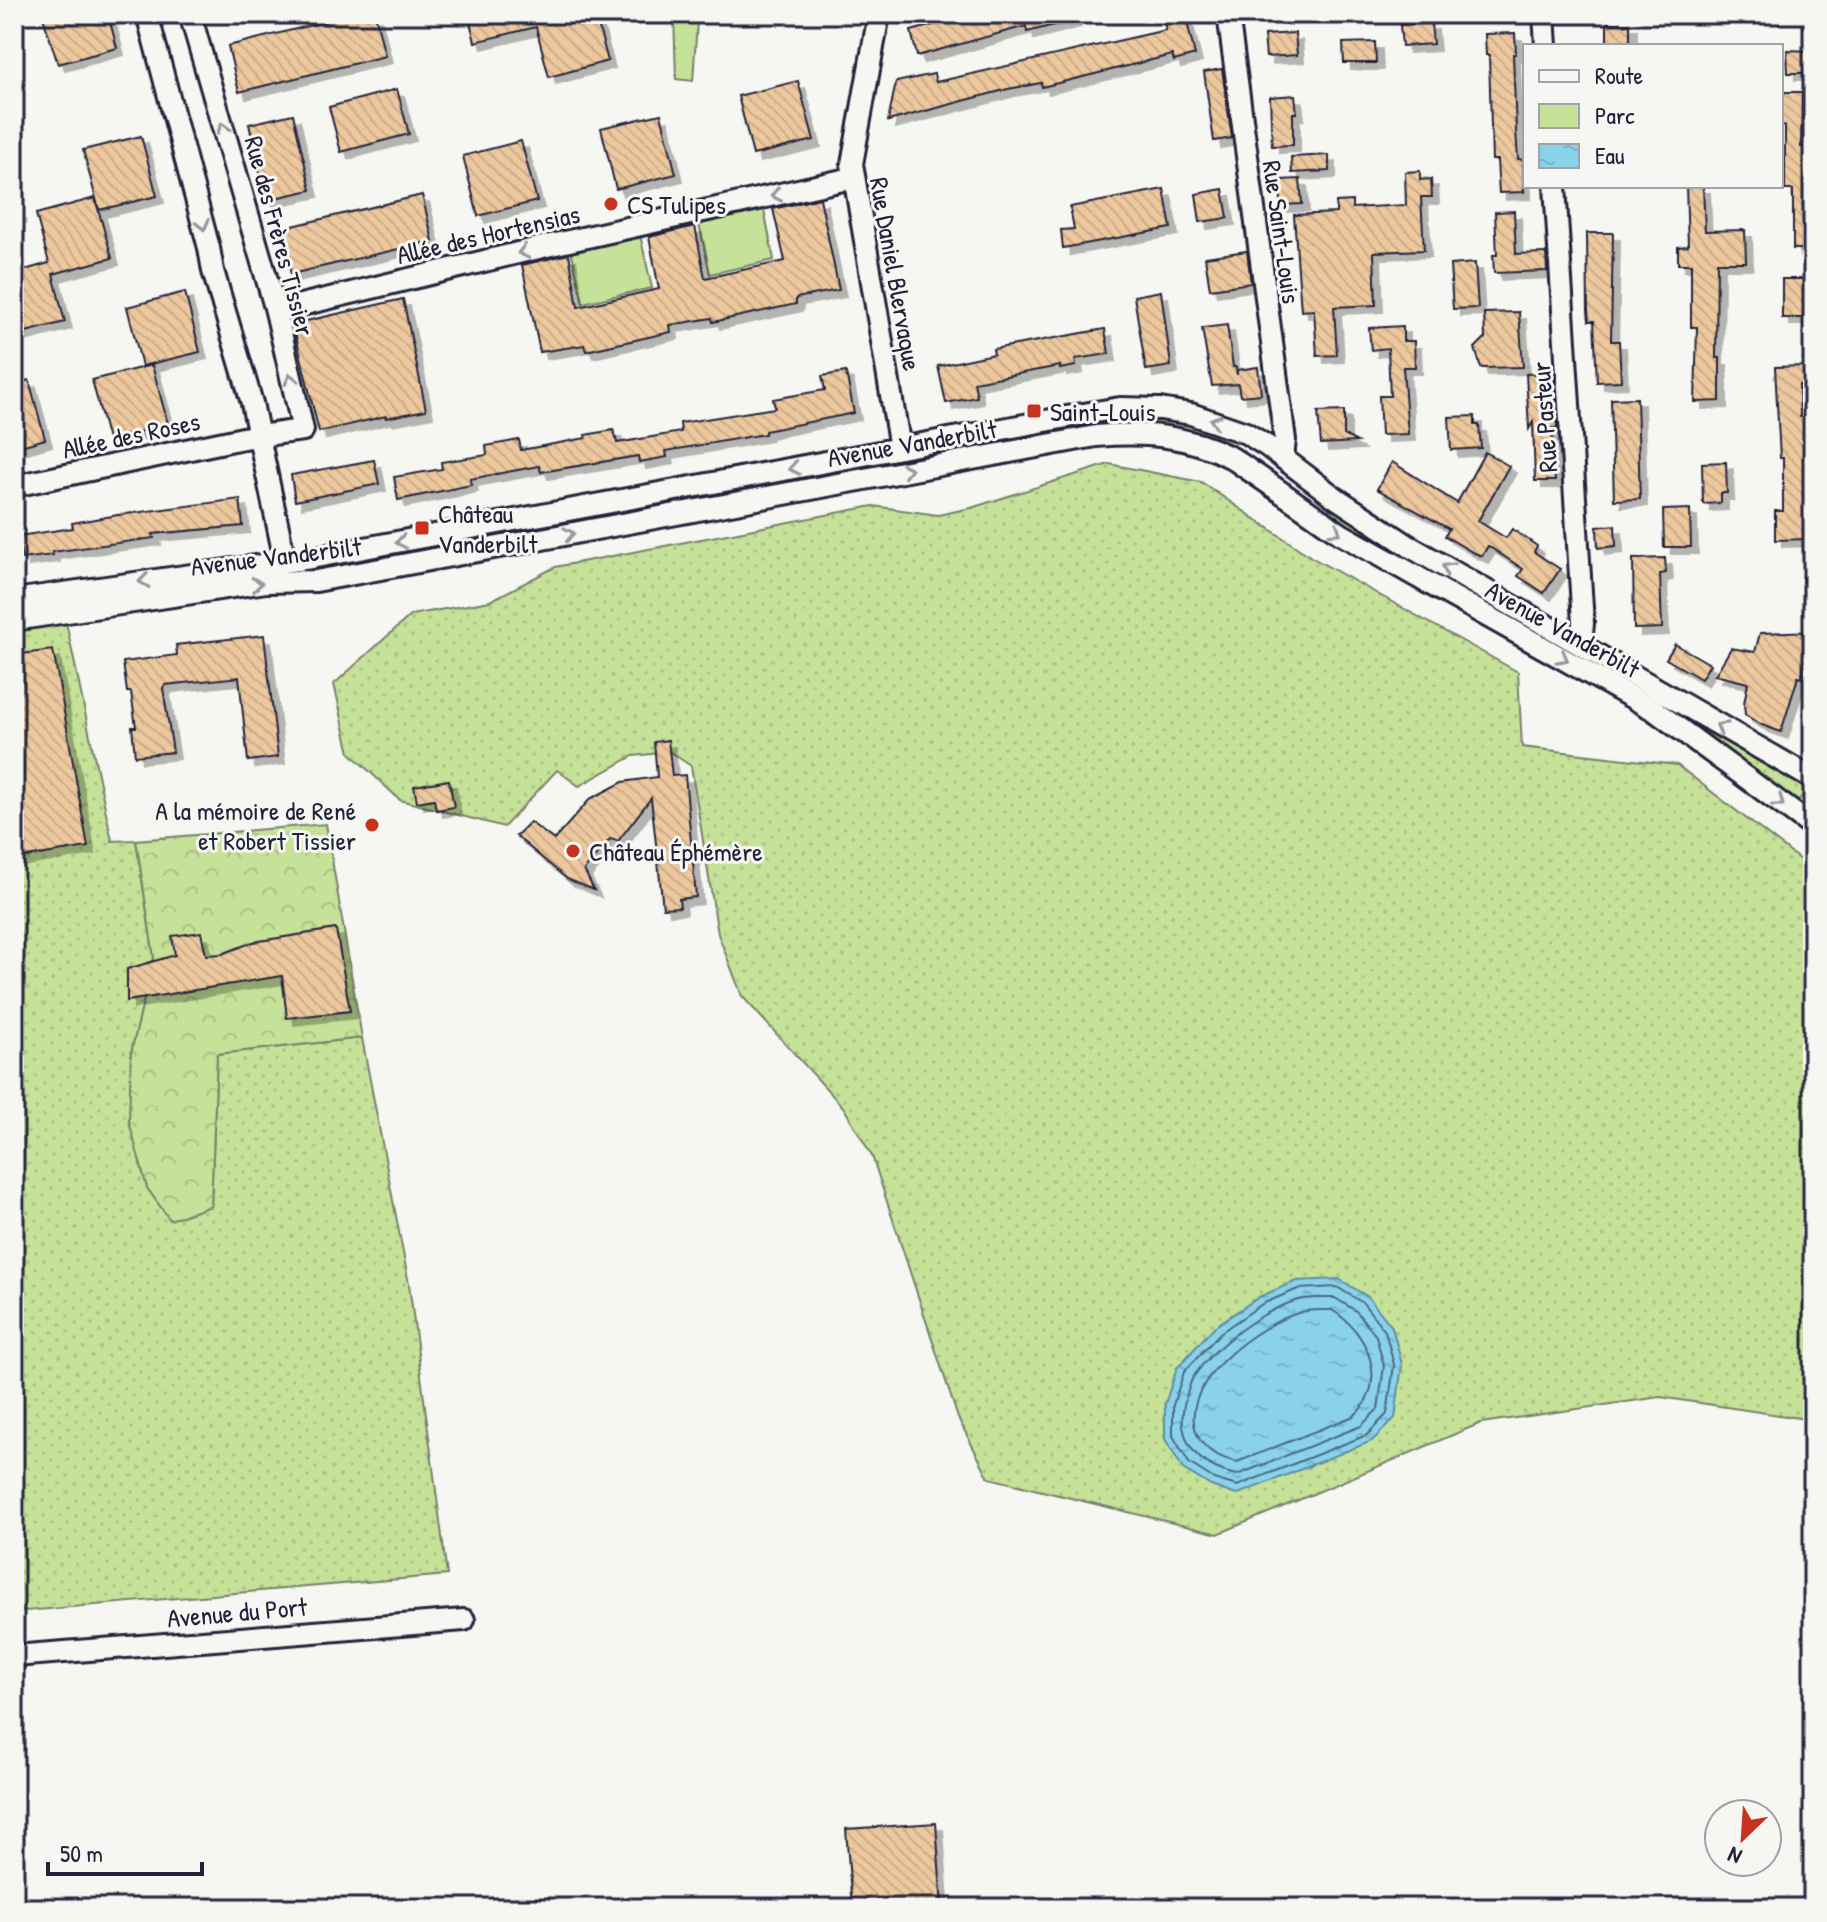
<svg xmlns="http://www.w3.org/2000/svg" width="1827" height="1922" viewBox="0 0 1827 1922" font-family="'Patrick Hand',sans-serif">
<style>
.grass{fill:url(#grass-dots);stroke:#74826a;stroke-width:2}
.forest{fill:url(#forest-crowns);stroke:#74826a;stroke-width:2}
.park{fill:#c6e198;stroke:#74826a;stroke-width:2}
.water{fill:url(#water-ripples);stroke:#608ca4;stroke-width:2}
.lines{fill:none;stroke-linecap:round;stroke-linejoin:round}
.shore{stroke:#4b6881;stroke-width:2}
.building{fill:url(#building-back-hatch);stroke:#22223b;stroke-width:2;filter:url(#shadow)}
.street-casing{stroke:#22223b;stroke-width:26}
.street{stroke:#f6f6f2;stroke-width:20}
.oneway{stroke:#9797a0}
.poi-dot{fill:#c8321e;stroke:#f6f6f2;stroke-width:3}
.labels{text-anchor:middle;dominant-baseline:central;stroke-width:6;stroke-linejoin:round;paint-order:stroke}
.poi-label{font-size:26px;fill:#22223b;stroke:#f6f6f2;text-anchor:start}
.street-label{font-size:26px;fill:#22223b;stroke:#f6f6f2}
</style>
<defs>
<pattern id="grass-dots" width="8" height="8" patternUnits="userSpaceOnUse" patternTransform="scale(2)"><rect width="8" height="8" fill="#c6e198"/><path d="M2 2h.1M6 6h.1" fill="none" stroke="#aac184" stroke-width="1.8" stroke-linecap="round"/></pattern>
<pattern id="forest-crowns" width="20" height="18" patternUnits="userSpaceOnUse" patternTransform="scale(2)"><rect width="20" height="18" fill="#c6e198"/><path d="M2 6a3 3 0 1 1 6 0M12 15a3 3 0 1 1 6 0" fill="none" stroke="#aac184"/></pattern>
<pattern id="water-ripples" width="26" height="14" patternUnits="userSpaceOnUse" patternTransform="scale(2)"><rect width="26" height="14" fill="#89d2ea"/><path d="M2 4q2-2 4 0t4 0M15 11q2-2 4 0t4 0" fill="none" stroke="#76b4ca"/></pattern>
<pattern id="building-back-hatch" width="6" height="6" patternUnits="userSpaceOnUse" patternTransform="scale(2)"><rect width="6" height="6" fill="#edc89e"/><path d="M-1 5l2 2M0 0l6 6M5-1l2 2" fill="none" stroke="#cbac89"/></pattern>
<filter id="shadow"><feDropShadow dx="7" dy="7" stdDeviation="0" flood-color="#0004"/></filter>
</defs>
<rect width="100%" height="100%" fill="#f6f6f2"/>
<filter id="ink" filterUnits="userSpaceOnUse"><feTurbulence type="fractalNoise" baseFrequency=".0125" numOctaves="2"/><feDisplacementMap in="SourceGraphic" scale="16" xChannelSelector="R" yChannelSelector="G"/><feConvolveMatrix kernelMatrix="1 2 1 2 8 2 1 2 1" color-interpolation-filters="sRGB"/></filter>
<g filter="url(#ink)">
<g class="grass">
<path d="M1166 415 1238 438 1232 450 1187 432 963 454 960 443 1095 418Z"/>
<path d="M855 463 858 474 632 516 630 505Z"/>
<path d="M1109 464 1201 482 1311 557 1518 672 1522 747 1677 765 1813 870V1420L1660 1397 1481 1423 1218 1534 989 1478 958 1418 872 1156 844 1108 742 996 718 934 691 766 670 752 633 756 579 786 557 770 504 827 400 800 350 753 334 684 411 615 490 601 555 567 873 506 938 515 971 508Z"/>
<path d="M1332 504 1546 632 1542 639 1325 516Z"/>
<path d="M622 506 624 518 340 571 339 567 325 569 323 562Z"/>
<path d="M62 603 112 841 136 840 154 958 131 1053 211 1206 217 1054 362 1038 409 1284 447 1575 14 1612V610Z"/>
<path d="M1627 679 1810 785 1794 807 1623 686Z"/>
</g>
<path class="forest" d="M326 824 362 1038 217 1054 211 1206 170 1220 147 1188 129 1122 131 1053 154 958 136 840Z"/>
<g class="park">
<path d="M674 14 697 22 693 81 676 79Z"/>
<path d="M764 210 774 260 710 274 699 224Z"/>
<path d="M640 235 652 288 583 303 571 250Z"/>
</g>
<path class="water" d="M1339 1279 1368 1297 1392 1327 1402 1364 1395 1418 1372 1441 1236 1495 1211 1486 1183 1469 1165 1439V1404L1177 1368 1214 1327 1259 1297 1296 1281Z"/>
<g class="lines">
<g class="shore">
<path d="M1337 1287 1363 1303 1385 1331 1394 1365 1387 1414 1367 1435 1237 1486 1214 1479 1189 1463 1173 1436V1405L1184 1372 1220 1333 1262 1304 1298 1289Z"/>
<path d="M1335 1298 1356 1311 1376 1336 1384 1366 1378 1409 1361 1426 1237 1475C1194 1466 1173 1436 1187 1394 1189 1388 1190 1381 1194 1376 1215 1345 1261 1311 1298 1300 1309 1297 1323 1298 1335 1298Z"/>
<path d="M1332 1310C1368 1332 1390 1383 1354 1416L1237 1462C1223 1459 1208 1452 1200 1440 1169 1388 1258 1324 1301 1312 1310 1309 1323 1310 1332 1310Z"/>
</g>
</g>
<g class="building">
<path d="M42 14H108L117 48 58 64Z"/>
<path d="M356 14H375L385 56 239 92 228 46Z"/>
<path d="M468 14H595L608 61 549 77 536 27 475 42Z"/>
<path d="M973 14H1073L1074 20 1027 32 1026 26 917 56 911 31Z"/>
<path d="M1162 14H1185L1195 55 1174 61 1172 55 1042 87 1041 83 1008 89 888 121 896 82 934 74 936 82 1166 30Z"/>
<path d="M1431 23 1433 44 1402 46 1400 25Z"/>
<rect x="1607" y="23" width="23" height="21"/>
<path d="M1295 33 1297 55 1266 57 1264 35Z"/>
<path d="M1515 33 1516 54H1513L1516 131 1518 159 1523 160 1524 192 1499 193 1497 160H1492L1489 55H1486L1485 34Z"/>
<path d="M1375 42 1376 63H1344L1343 43Z"/>
<path d="M1787 50 1813 51V73H1788Z"/>
<path d="M1222 69 1232 138 1214 141 1204 72Z"/>
<path d="M798 81 814 140 753 155 738 96Z"/>
<path d="M397 89 409 134 341 152 329 107Z"/>
<path d="M1781 92H1802L1801 147H1813V249H1793V190H1785V126H1781Z"/>
<path d="M1295 95 1297 113H1293V145L1272 146 1270 97Z"/>
<path d="M293 114 311 190 266 200 249 124Z"/>
<path d="M661 114 676 174 616 189 601 128Z"/>
<path d="M141 136 157 196 99 210 83 150Z"/>
<path d="M521 141 537 201 478 216 463 156Z"/>
<path d="M1329 155V171L1292 173 1291 157Z"/>
<path d="M1420 171V180L1431 179 1432 197H1421L1424 250 1374 252 1376 305 1334 307 1337 355 1317 356 1314 310 1301 311 1294 215 1336 213V202L1352 201V208L1406 205 1405 172Z"/>
<path d="M1300 179 1302 204 1281 205 1280 180Z"/>
<path d="M1686 186H1703L1705 231 1745 230 1746 262H1717L1716 358H1720V401L1695 402 1697 327H1691V264H1678V247L1688 246Z"/>
<path d="M1164 189 1171 228 1063 248 1061 230 1074 229 1070 207Z"/>
<path d="M1223 189 1228 218 1200 222 1196 194Z"/>
<path d="M422 195 433 241 291 274 280 229Z"/>
<path d="M95 198 112 258 53 274 65 322 14 335V273L49 263 36 214Z"/>
<path d="M820 198 839 290 796 298V304L713 322 712 318 670 325 671 332 586 351 584 345 540 352 522 265 569 254 578 307 659 289 649 237 695 226 705 278 785 261 773 209Z"/>
<path d="M1514 211 1516 254 1546 253 1547 271 1494 273 1493 255H1497L1495 212Z"/>
<path d="M1587 233H1613L1611 341H1619L1621 381 1597 382 1594 321H1589L1588 310Z"/>
<path d="M1247 251 1251 283 1210 289 1205 257Z"/>
<path d="M1475 263 1478 308 1453 309 1450 265Z"/>
<rect x="1782" y="279" width="26" height="39"/>
<path d="M1161 291 1171 366 1146 370 1134 296Z"/>
<path d="M185 292 200 352 142 366 127 307Z"/>
<path d="M403 299 426 410 386 418V416L319 432 293 324Z"/>
<path d="M1519 312 1523 367 1481 368 1475 348 1485 338 1484 313Z"/>
<path d="M1227 325 1233 367H1236L1237 375V370L1258 367 1261 394 1240 396 1238 384 1212 386 1202 328Z"/>
<path d="M1403 326V341H1414L1415 367H1403L1408 434 1381 435 1379 396H1390L1388 348 1371 350 1369 328Z"/>
<path d="M1105 329 1109 354 1075 359 1076 366 1060 369V366L974 382 977 397 946 403 938 366 994 354 993 349Z"/>
<path d="M152 365 168 424 108 440 92 380Z"/>
<path d="M1805 366 1806 385H1799L1800 417 1810 416 1811 539 1775 540V511H1783V458H1780L1775 367Z"/>
<path d="M846 372 854 413 765 431V434L666 451 667 457 639 462 638 456 541 472 539 466 470 479 471 485 398 500 394 477 442 469 441 462 487 455 486 446 519 440 521 450 586 438 585 435 614 430 617 443 681 432 680 423 775 408 773 399 825 390 822 376Z"/>
<path d="M1554 373 1557 428H1552L1555 481H1535L1533 422 1529 429 1526 374Z"/>
<path d="M29 380 45 439 14 448V384Z"/>
<path d="M1637 398 1640 499 1614 500 1611 399Z"/>
<path d="M1344 411V435L1357 442 1321 444 1318 412Z"/>
<path d="M1475 416V425H1479L1481 448 1451 450 1449 417Z"/>
<path d="M1485 452 1509 466 1478 521 1506 538 1512 529 1537 546 1534 552 1560 569 1544 593 1518 576 1523 569 1488 546 1482 556 1472 552 1445 536 1449 529 1377 489 1392 462 1457 503Z"/>
<path d="M374 460 379 484 295 501 291 475Z"/>
<path d="M1726 462 1727 493H1721V503L1703 504 1702 463Z"/>
<path d="M240 499 243 526 153 534 154 538 52 552 53 555 22 559 18 536 73 528 72 523 118 515Z"/>
<path d="M1690 509 1691 547H1664L1663 510Z"/>
<path d="M1615 525 1616 546 1598 548 1597 527Z"/>
<path d="M1665 558 1666 573 1660 574 1662 628 1634 629 1633 559Z"/>
<path d="M1813 631 1802 678 1798 677 1781 732 1762 725 1745 715 1744 703 1748 683 1715 675 1731 648 1755 652 1760 633Z"/>
<path d="M264 635 278 757 248 761 239 677 165 685 163 688 173 752 135 756 132 727H136L131 692H127L123 662 177 655 176 645Z"/>
<path d="M1675 644 1710 664 1701 679 1666 659Z"/>
<path d="M53 650 88 847 14 859V655Z"/>
<path d="M668 740 672 776 685 775 696 897 679 899 680 907 663 908 651 798 618 841 610 839 584 870 594 890 567 879 516 836 530 822 554 840 590 799 623 782 657 777 654 742Z"/>
<path d="M449 780 454 807 436 810 434 799 417 802 414 786Z"/>
<path d="M336 929 350 1011 287 1018 282 976 127 1001V969L175 955 172 936 201 932 206 955 222 954 253 942Z"/>
<path d="M936 1823 942 1908H852L846 1829Z"/>
</g>
<g class="lines">
<defs>
<g id="street">
<path d="M147 14 209 248 213 271 252 403 285 561"/>
<path d="M879 14 852 164 900 448"/>
<path d="M1228 14 1285 440 1283 458"/>
<path d="M1544 14 1546 46"/>
<path d="M1555 186 1583 623 1581 645"/>
<path d="M276 311 551 245 852 178"/>
<path d="M14 486 243 438 303 430 276 311 190 14"/>
<path d="M14 600 311 558 1083 414 1120 408 1160 409 1191 414 1246 433 1267 446 1333 496 1409 546 1813 779"/>
<path d="M14 620 266 582 316 581 1096 436C1145 432 1188 435 1232 458L1341 534 1654 710 1813 827"/>
<path d="M14 1656 464 1620"/>
</g>
</defs>
<use href="#street" class="street-casing"/>
<use href="#street" class="street"/>
</g>
<defs><path id="oneway-chevron" d="M-2-3.5L2.5 0L-2 3.5" fill="none" stroke-width="1.6" stroke-linecap="round" stroke-linejoin="round" transform="scale(2)"/></defs>
<g class="oneway">
<use href="#oneway-chevron" transform="translate(223 128) rotate(-106)"/>
<use href="#oneway-chevron" transform="translate(776 195) rotate(168)"/>
<use href="#oneway-chevron" transform="translate(203 225) rotate(76)"/>
<use href="#oneway-chevron" transform="translate(523 252) rotate(167)"/>
<use href="#oneway-chevron" transform="translate(291 379) rotate(-103)"/>
<use href="#oneway-chevron" transform="translate(1215 421) rotate(-162)"/>
<use href="#oneway-chevron" transform="translate(794 468) rotate(169)"/>
<use href="#oneway-chevron" transform="translate(907 470) rotate(-11)"/>
<use href="#oneway-chevron" transform="translate(1336 531) rotate(33)"/>
<use href="#oneway-chevron" transform="translate(569 534) rotate(-11)"/>
<use href="#oneway-chevron" transform="translate(401 542) rotate(170)"/>
<use href="#oneway-chevron" transform="translate(1447 568) rotate(-150)"/>
<use href="#oneway-chevron" transform="translate(144 581) rotate(172)"/>
<use href="#oneway-chevron" transform="translate(257 584) rotate(-7)"/>
<use href="#oneway-chevron" transform="translate(1563 658) rotate(29)"/>
<use href="#oneway-chevron" transform="translate(1721 727) rotate(-150)"/>
<use href="#oneway-chevron" transform="translate(1779 802) rotate(37)"/>
</g>
</g>
<g class="poi-dot">
<circle cx="611" cy="204" r="8"/>
<rect x="1026" y="403" width="16" height="16" rx="4"/>
<rect x="414" y="520" width="16" height="16" rx="4"/>
<circle cx="372" cy="825" r="8"/>
<circle cx="573" cy="851" r="8"/>
</g>
<g class="labels">
<g class="poi-label">
<text x="627" y="204">CS Tulipes</text>
<text x="1050" y="411">Saint-Louis</text>
<text x="438" y="513">Château<tspan x="438" dy="30">Vanderbilt</tspan></text>
<text x="356" y="810" text-anchor="end">A la mémoire de René<tspan x="356" dy="30">et Robert Tissier</tspan></text>
<text x="589" y="851">Château Éphémère</text>
</g>
<g class="street-label">
<text transform="translate(1282 232) rotate(82)">Rue Saint-Louis</text>
<text transform="translate(488 234) rotate(-13)">Allée des Hortensias</text>
<text transform="translate(280 236) rotate(75)">Rue des Frères Tissier</text>
<text transform="translate(896 274) rotate(80)">Rue Daniel Blervaque</text>
<text transform="translate(1544 417) rotate(-94)">Rue Pasteur</text>
<text transform="translate(131 435) rotate(-12)">Allée des Roses</text>
<text transform="translate(912 443) rotate(-10)">Avenue Vanderbilt</text>
<text transform="translate(276 556) rotate(-7)">Avenue Vanderbilt</text>
<text transform="translate(1563 629) rotate(29)">Avenue Vanderbilt</text>
<text transform="translate(237 1612) rotate(-5)">Avenue du Port</text>
</g>
</g>
<rect width="1827" height="1922" fill="none" stroke="#f6f6f2" stroke-width="48"/>
<rect x="24" y="24" width="1779" height="1874" fill="none" stroke="#22223b" stroke-width="3" filter="url(#ink)"/>
<rect x="1523" y="44" width="260" height="144" fill="#f6f6f2" stroke="#a1a1a9" stroke-width="2"/>
<rect x="1539" y="70" width="40" height="12" fill="#f6f6f2" stroke="#a1a1a9" stroke-width="2"/>
<text x="1595" y="84" font-size="24" fill="#22223b">Route</text>
<rect x="1539" y="104" width="40" height="24" fill="#c6e198" stroke="#a1a1a9" stroke-width="2"/>
<text x="1595" y="124" font-size="24" fill="#22223b">Parc</text>
<rect x="1539" y="144" width="40" height="24" fill="url(#water-ripples)" stroke="#a1a1a9" stroke-width="2"/>
<text x="1595" y="164" font-size="24" fill="#22223b">Eau</text>
<g transform="translate(1743 1838) rotate(205)"><circle r="38" fill="#f6f6f2" stroke="#a1a1a9" stroke-width="2"/>
<path d="M0-6L14 30L0 20L-14 30Z" fill="#c8321e"/>
<text y="-12" font-size="22" font-weight="bold" text-anchor="middle" fill="#22223b">N</text>
</g>
<path d="M48 1862v12h154v-12" fill="none" stroke="#22223b" stroke-width="4"/>
<text x="60" y="1862" font-size="24" fill="#22223b" stroke="#f6f6f2" stroke-width="6" paint-order="stroke">50 m</text>
</svg>
